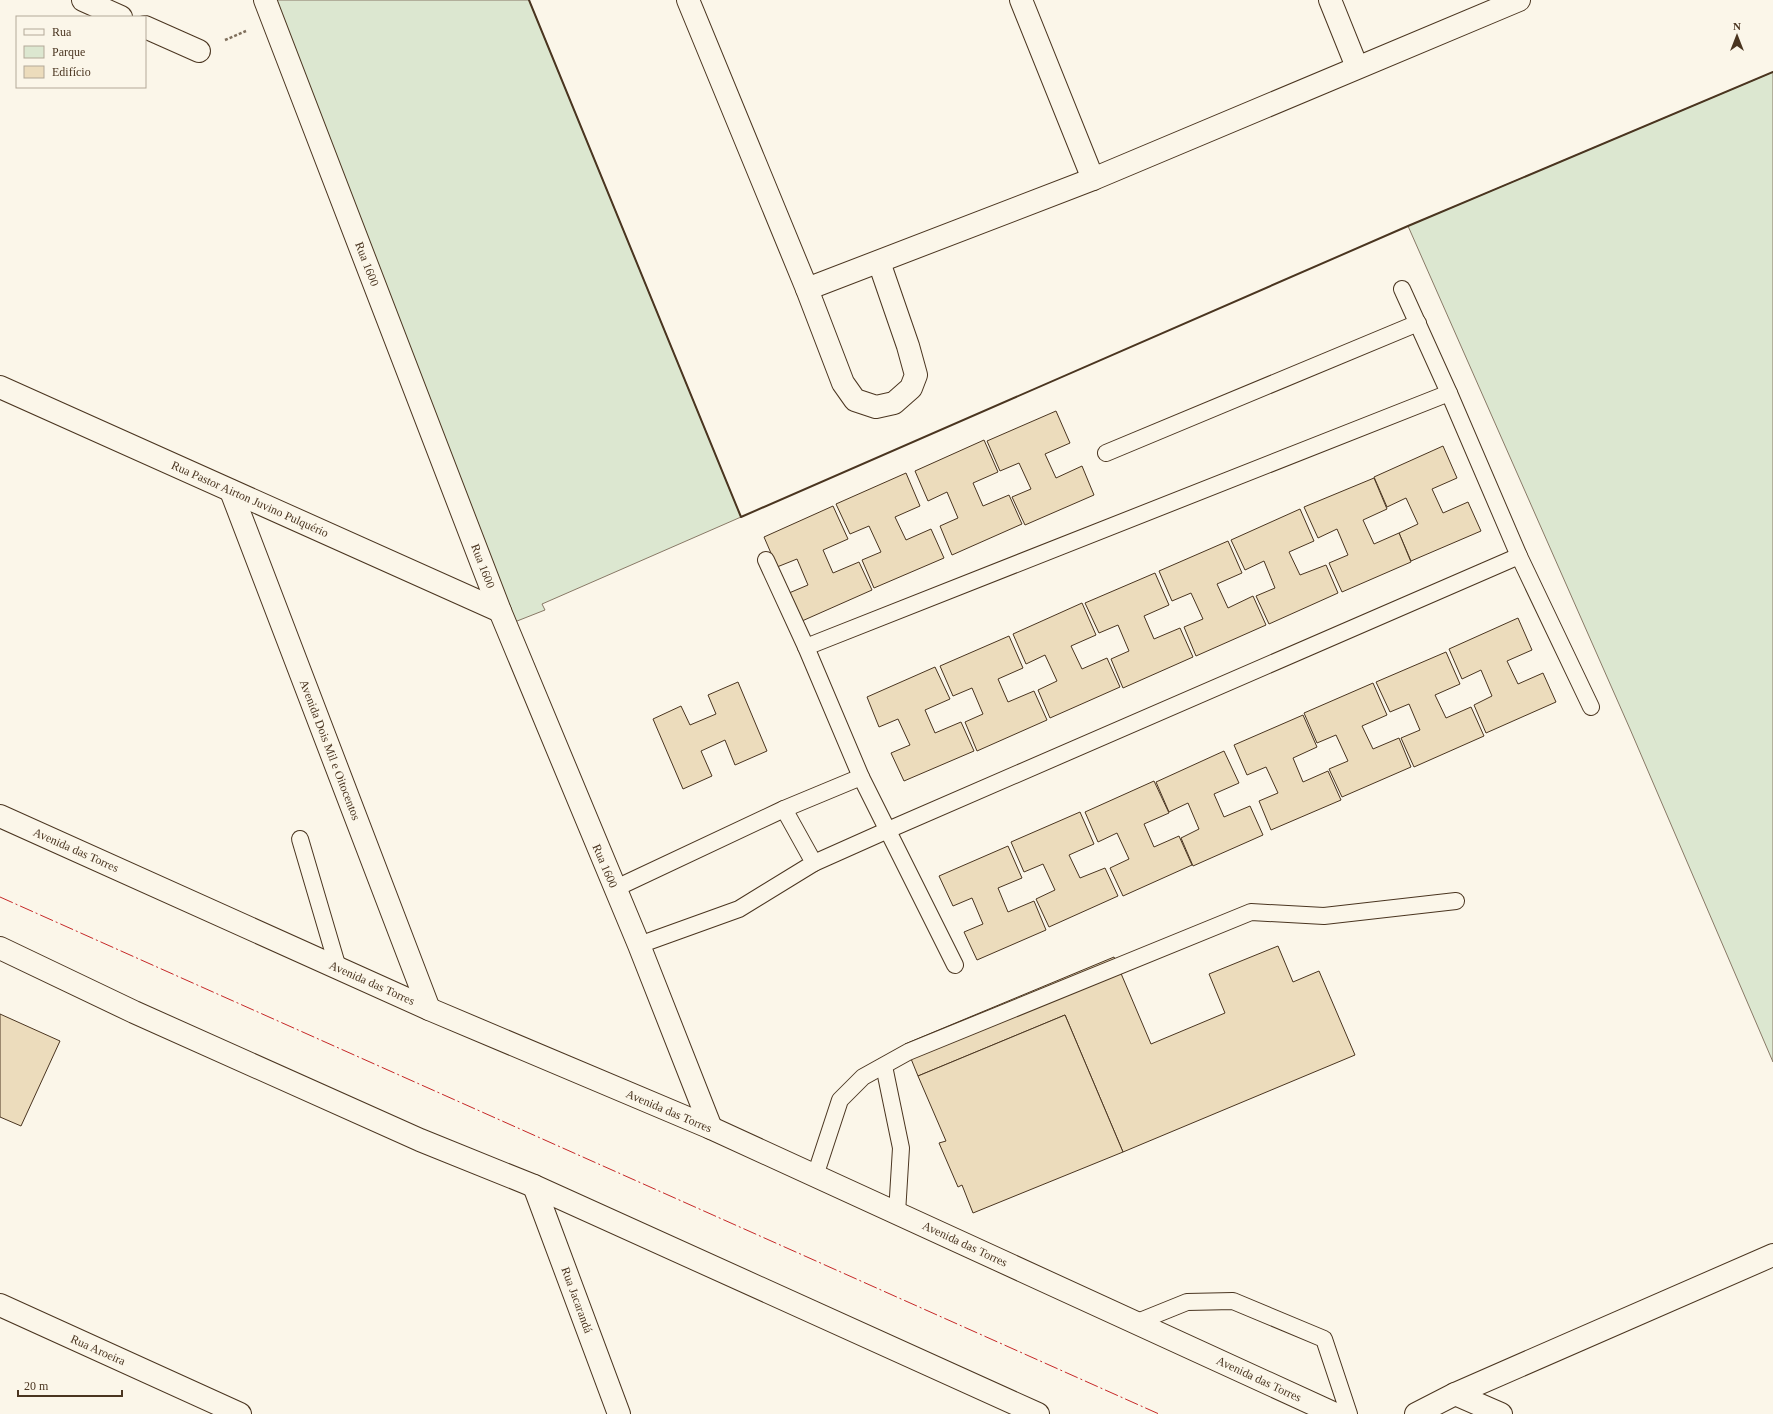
<svg xmlns="http://www.w3.org/2000/svg" width="1773" height="1414" viewBox="0 0 1773 1414" font-family="'Times New Roman',serif">
<style>
.green{fill:#dce7d0;stroke:#887966}
.building{fill:#ecdcbc;stroke:#4a3520}
.lines{fill:none;stroke-linecap:round;stroke-linejoin:round}
.service-casing{stroke:#4a3520;stroke-width:18}
.minor-casing{stroke:#4a3520;stroke-width:24}
.primary-casing{stroke:#4a3520;stroke-width:24}
.path{stroke:#7f6f5c;stroke-width:2.5;stroke-dasharray:3 2;stroke-linecap:butt}
.service{stroke:#fbf6e9;stroke-width:16}
.minor{stroke:#fbf6e9;stroke-width:22}
.primary{stroke:#fbf6e9;stroke-width:22}
.wall{stroke:#4a3520;stroke-width:2}
.power{stroke:#c62828;stroke-width:1;stroke-dasharray:14 3 2 3;stroke-linecap:butt}
.labels{text-anchor:middle;dominant-baseline:central;stroke-width:3;stroke-linejoin:round;paint-order:stroke}
.street-label{font-size:12px;fill:#4a3520;stroke:#fbf6e9}
</style>
<rect width="100%" height="100%" fill="#fbf6e9"/>
<g class="green">
<path d="M269 0H529L741 517 542 604 545 610 512 623Z"/>
<path d="M1773 72V1062L1630 729 1408 226Z"/>
</g>
<g class="building">
<path d="M1056 411 1070 443 1045 454 1056 478 1082 466 1094 495 1025 525 1012 497 1031 489 1019 463 1000 471 987 441Z"/>
<path d="M984 440 998 472 973 483 983 506 1009 495 1022 524 952 555 940 526 958 518 947 492 928 501 915 471Z"/>
<path d="M1443 446 1457 478 1432 489 1443 513 1468 502 1481 531 1411 561 1399 533 1418 524 1406 498 1387 507 1374 477Z"/>
<path d="M906 473 920 506 895 517 906 540 931 529 944 558 874 588 862 560 881 552 869 526 850 534 836 504Z"/>
<path d="M1374 478 1387 509 1363 520 1374 544 1399 533 1411 562 1342 592 1329 563 1348 555 1337 529 1318 538 1304 507Z"/>
<path d="M833 506 848 539 823 550 833 573 859 562 872 590 802 621 789 593 808 585 797 559 777 567 764 537Z"/>
<path d="M1300 509 1314 541 1289 552 1300 575 1326 565 1338 593 1269 624 1256 596 1275 588 1264 561 1245 570 1231 540Z"/>
<path d="M1228 541 1242 573 1217 584 1228 608 1253 596 1266 625 1196 656 1184 627 1203 619 1191 593 1172 601 1159 571Z"/>
<path d="M1155 573 1169 605 1144 616 1154 639 1180 628 1193 657 1123 688 1111 659 1129 651 1118 625 1099 633 1085 603Z"/>
<path d="M1082 603 1096 635 1071 646 1082 669 1107 658 1120 687 1050 718 1038 690 1057 681 1045 655 1026 664 1013 634Z"/>
<path d="M1518 618 1532 650 1507 661 1518 684 1543 673 1556 702 1486 733 1474 705 1492 696 1481 670 1462 679 1449 649Z"/>
<path d="M1009 636 1023 668 998 679 1008 702 1034 691 1047 720 977 751 965 722 983 714 972 688 953 696 940 666Z"/>
<path d="M1446 652 1460 684 1435 695 1446 718 1471 707 1484 736 1414 767 1401 738 1420 730 1409 704 1390 712 1376 682Z"/>
<path d="M935 667 950 699 925 710 935 733 961 722 974 751 904 781 891 753 910 745 898 719 879 727 867 697Z"/>
<path d="M738 682 767 751 735 765 725 740 701 751 712 776 683 789 653 719 681 706 690 725 716 714 708 695Z"/>
<path d="M1373 683 1387 715 1362 726 1373 749 1399 738 1411 767 1342 797 1329 769 1348 761 1336 735 1317 743 1304 713Z"/>
<path d="M1303 715 1317 747 1293 758 1303 782 1328 771 1341 800 1271 830 1259 801 1278 793 1266 767 1247 775 1234 745Z"/>
<path d="M1224 751 1239 783 1214 794 1224 817 1250 806 1263 835 1193 866 1181 838 1199 829 1188 803 1169 812 1156 782Z"/>
<path d="M1154 781 1169 813 1144 824 1154 847 1179 836 1192 865 1123 896 1110 868 1129 859 1117 833 1098 842 1085 812Z"/>
<path d="M1080 812 1094 844 1069 855 1080 878 1105 868 1118 896 1049 927 1036 899 1055 890 1043 864 1024 872 1011 842Z"/>
<path d="M1008 846 1022 878 998 888 1008 912 1034 901 1046 930 977 960 964 932 983 924 972 898 953 906 939 876Z"/>
<path d="M1278 946 1293 982 1319 971 1355 1055 1123 1152 1065 1015 918 1076 905 1044 1114 957 1151 1044 1225 1013 1209 974Z"/>
<path d="M0 1014 60 1041 21 1126 0 1117Z"/>
<path d="M1065 1015 1123 1152 973 1213 962 1185 958 1187 939 1143 946 1141 918 1076Z"/>
</g>
<g class="lines">
<defs>
<g id="service">
<path d="M1402 289 1449 393 1519 556 1591 707"/>
<path d="M1106 453 1418 323"/>
<path d="M766 560 806 647 1449 393"/>
<path d="M806 647 861 777 955 965"/>
<path d="M784 809 861 777"/>
<path d="M300 839 338 968"/>
<path d="M814 863 888 830 1519 556"/>
<path d="M614 889 784 809 814 863 739 909 639 945"/>
<path d="M884 1066 901 1148 897 1213"/>
<path d="M815 1176 840 1100 863 1077 908 1052 1251 912 1324 916 1456 901"/>
<path d="M1135 1323 1187 1302 1233 1301 1324 1339 1349 1414"/>
</g>
<g id="minor">
<path d="M83 0 121 17"/>
<path d="M265 0 500 611 639 945 711 1128"/>
<path d="M688 0 807 289 1093 179 1519 0"/>
<path d="M1021 0 1093 179"/>
<path d="M1330 0 1357 67"/>
<path d="M145 27 199 51"/>
<path d="M807 289 843 383 855 400 876 407 894 403 911 388 916 375 908 346 879 262"/>
<path d="M0 387 500 611"/>
<path d="M231 491 429 1009"/>
<path d="M534 1186 619 1414"/>
<path d="M0 1305 240 1414"/>
<path d="M1455 1394 1501 1414"/>
<path d="M1416 1414 1455 1394 1773 1255"/>
</g>
<g id="primary">
<path d="M0 816 429 1009 711 1128 1335 1414"/>
<path d="M0 948 134 1012 420 1140 534 1186 1038 1414"/>
</g>
</defs>
<use href="#service" class="service-casing"/>
<use href="#minor" class="minor-casing"/>
<use href="#primary" class="primary-casing"/>
<path class="path" d="M225 40 246 31"/>
<use href="#service" class="service"/>
<use href="#minor" class="minor"/>
<use href="#primary" class="primary"/>
<path class="wall" d="M529 0 741 517 1408 226 1773 72"/>
<path class="power" d="M0 897 1159 1414"/>
</g>
<g class="labels">
<g class="street-label">
<text transform="translate(367 264) rotate(69)">Rua 1600</text>
<text transform="translate(250 499) rotate(24)">Rua Pastor Airton Juvino Pulquério</text>
<text transform="translate(483 566) rotate(69)">Rua 1600</text>
<text transform="translate(330 750) rotate(69)">Avenida Dois Mil e Oitocentos</text>
<text transform="translate(76 850) rotate(24)">Avenida das Torres</text>
<text transform="translate(605 866) rotate(67)">Rua 1600</text>
<text transform="translate(372 983) rotate(24)">Avenida das Torres</text>
<text transform="translate(669 1111) rotate(23)">Avenida das Torres</text>
<text transform="translate(965 1244) rotate(25)">Avenida das Torres</text>
<text transform="translate(577 1300) rotate(70)">Rua Jacarandá</text>
<text transform="translate(98 1350) rotate(24)">Rua Aroeira</text>
<text transform="translate(1259 1379) rotate(25)">Avenida das Torres</text>
</g>
</g>
<rect x="16" y="16" width="130" height="72" fill="#fbf6e9" stroke="#b4a999"/>
<rect x="24" y="29" width="20" height="6" fill="#fbf6e9" stroke="#b4a999"/>
<text x="52" y="36" font-size="12" fill="#4a3520">Rua</text>
<rect x="24" y="46" width="20" height="12" fill="#dce7d0" stroke="#b4a999"/>
<text x="52" y="56" font-size="12" fill="#4a3520">Parque</text>
<rect x="24" y="66" width="20" height="12" fill="#ecdcbc" stroke="#b4a999"/>
<text x="52" y="76" font-size="12" fill="#4a3520">Edifício</text>
<g transform="translate(1737 36)" stroke="#fbf6e9" stroke-width="3" paint-order="stroke">
<path d="M0-3L7 15L0 10L-7 15Z" fill="#4a3520"/>
<text y="-6" font-size="11" font-weight="bold" text-anchor="middle" fill="#4a3520">N</text>
</g>
<path d="M18 1390v6h104v-6" fill="none" stroke="#4a3520" stroke-width="2"/>
<text x="24" y="1390" font-size="12" fill="#4a3520" stroke="#fbf6e9" stroke-width="3" paint-order="stroke">20 m</text>
</svg>
